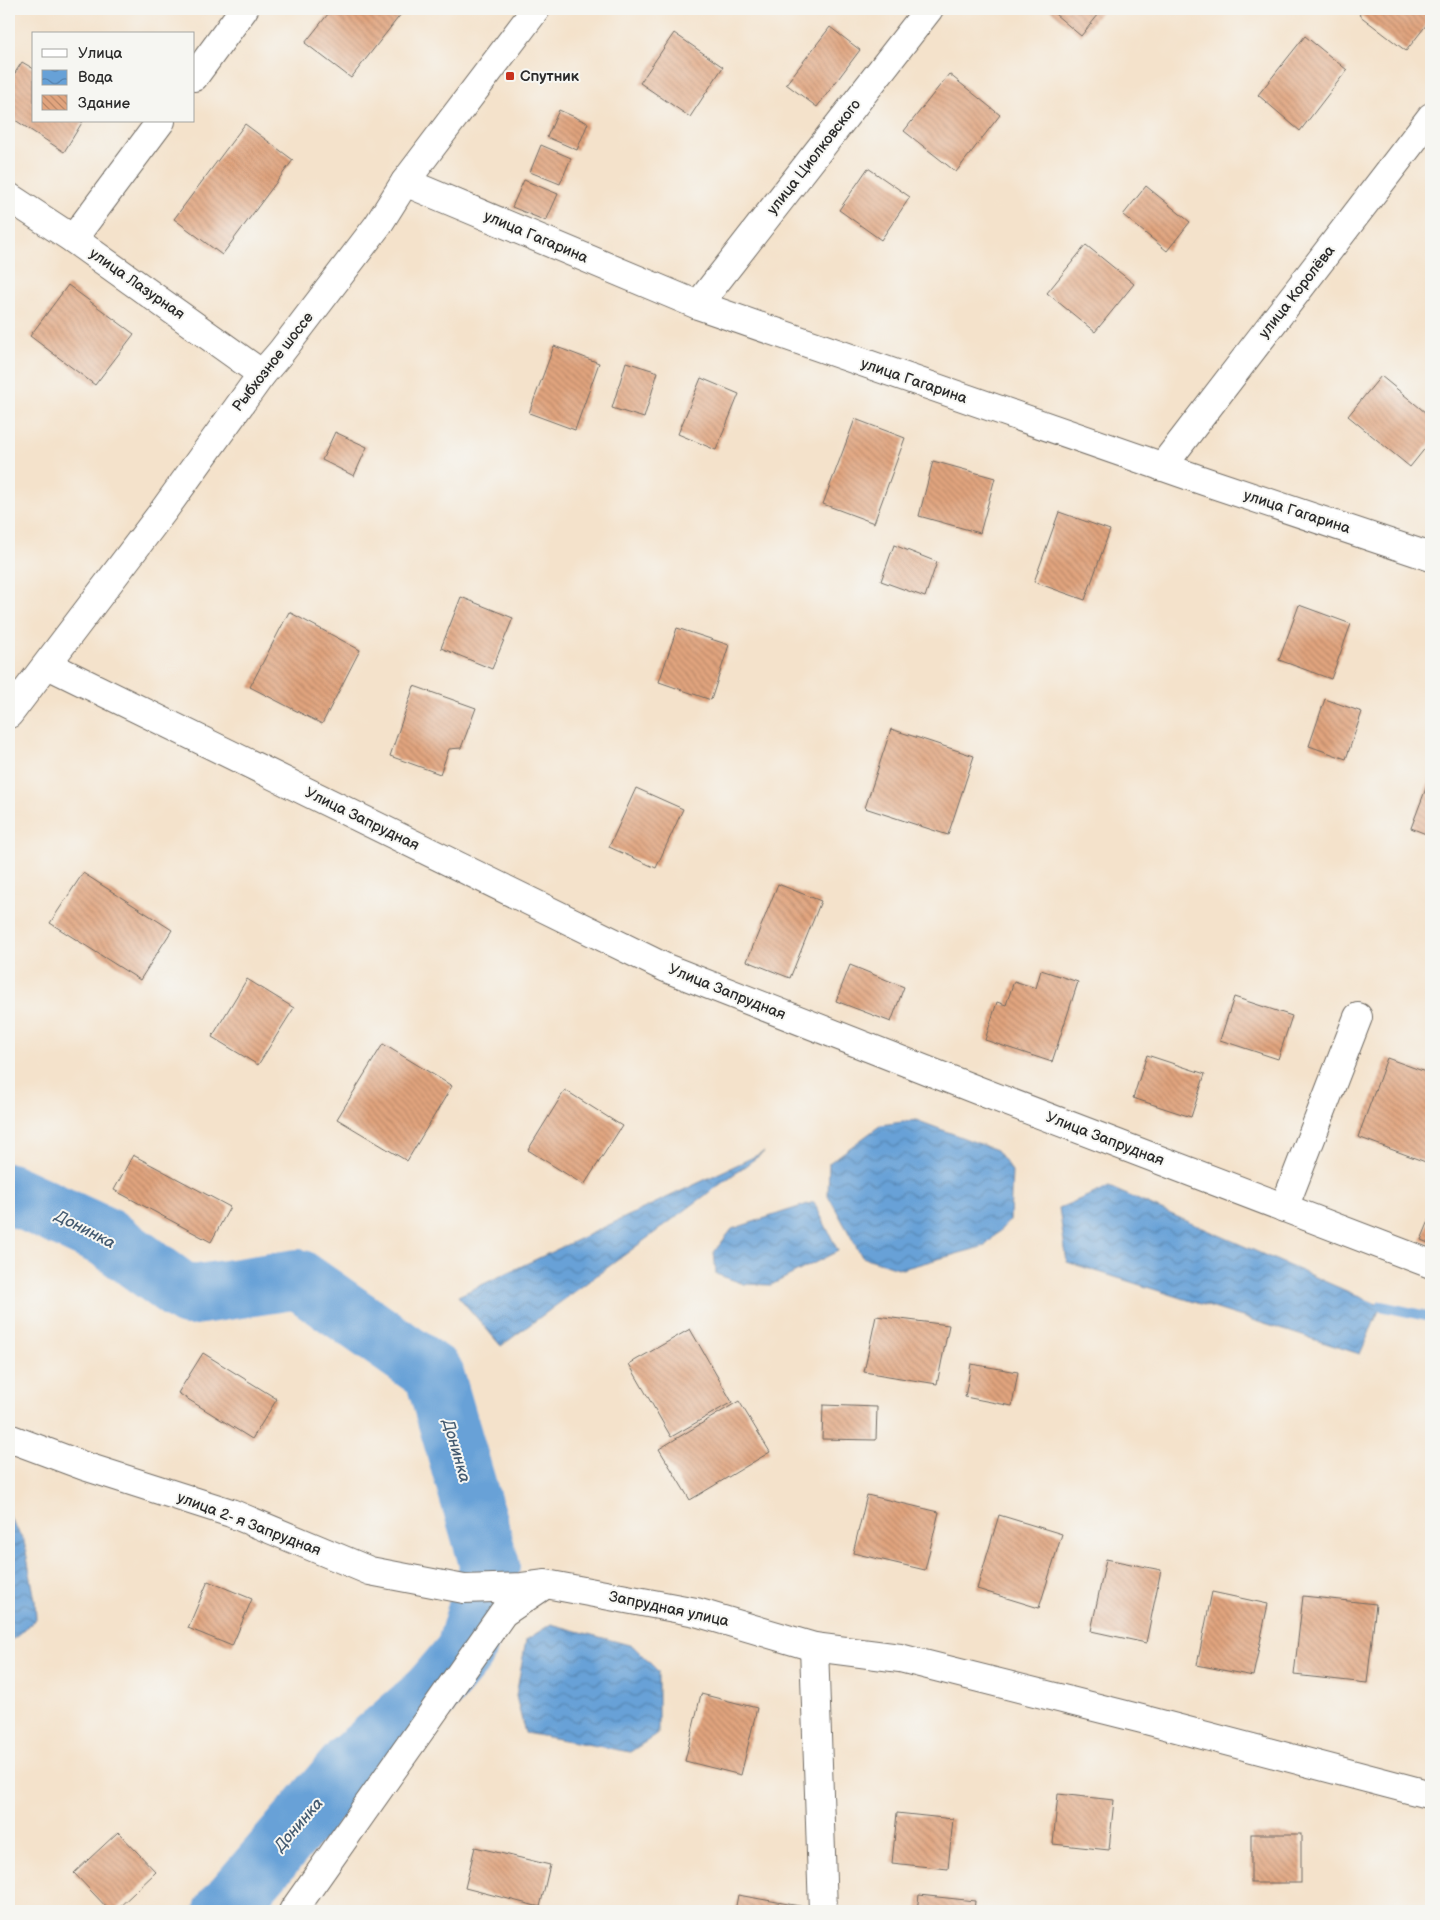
<svg xmlns="http://www.w3.org/2000/svg" width="1440" height="1920" viewBox="0 0 1440 1920" font-family="'Balsamiq Sans',sans-serif">
<style>
.water{fill:url(#water-waves);stroke:#496681}
.lines{fill:none;stroke-linecap:round;stroke-linejoin:round}
.stream{stroke:#67a1d7;stroke-width:10}
.river{stroke:#67a1d7;stroke-width:60}
.building{fill:url(#building-back-hatch)}
.minor-casing{stroke:#716b63;stroke-width:30}
.minor{stroke:#fff;stroke-width:28}
.poi-dot{fill:#c8321e;stroke:#f6f6f2;stroke-width:2}
.labels{text-anchor:middle;dominant-baseline:central;stroke-width:4;stroke-linejoin:round;paint-order:stroke}
.poi-label{font-size:15px;font-weight:bold;fill:#2b2b2b;stroke:#f6f6f2;text-anchor:start}
.street-label{font-size:15px;fill:#2b2b2b;stroke:#f6f6f2}
.water-label{font-size:16px;font-style:italic;fill:#435a70;stroke:#f6f6f2}
</style>
<defs>
<pattern id="water-waves" width="16" height="10" patternUnits="userSpaceOnUse" patternTransform="scale(1.25)"><rect width="16" height="10" fill="#67a1d7"/><path d="M0 5q4-4 8 0t8 0" fill="none" stroke="#5583af"/></pattern>
<pattern id="building-back-hatch" width="6" height="6" patternUnits="userSpaceOnUse" patternTransform="scale(1.25)"><rect width="6" height="6" fill="#e1a47e"/><path d="M-1 5l2 2M0 0l6 6M5-1l2 2" fill="none" stroke="#b78667"/></pattern>
</defs>
<rect width="100%" height="100%" fill="#f6f6f2"/>
<filter id="ink" filterUnits="userSpaceOnUse"><feTurbulence type="fractalNoise" baseFrequency=".02" numOctaves="2"/><feDisplacementMap in="SourceGraphic" scale="10" xChannelSelector="R" yChannelSelector="G"/><feConvolveMatrix kernelMatrix="1 2 1 2 8 2 1 2 1" color-interpolation-filters="sRGB"/></filter>
<filter id="wash" filterUnits="userSpaceOnUse"><feTurbulence type="fractalNoise" baseFrequency=".0096" numOctaves="4" result="noise"/><feDisplacementMap in="SourceGraphic" scale="20" xChannelSelector="R" yChannelSelector="G"/><feGaussianBlur stdDeviation="1.12" result="paint"/><feColorMatrix in="noise" values="0 0 0 0 0 0 0 0 0 0 0 0 0 0 0 0 0 1.4 0 .05"/><feComposite in="paint" operator="in"/></filter>
<g filter="url(#wash)">
<rect width="100%" height="100%" fill="#f4e2cb"/>
<g class="water">
<path d="M916 1120 996 1150 1012 1171 1010 1220 985 1246 902 1269 862 1257 828 1195 829 1163 881 1125Z"/>
<path d="M764 1152 501 1346 458 1296Z"/>
<path d="M1109 1187 1381 1306 1360 1354 1067 1262 1059 1208Z"/>
<path d="M814 1202 838 1251 771 1285 744 1284 716 1274 714 1252 732 1229Z"/>
<path d="M9 1516 24 1541 35 1600 36 1619 15 1638 9 1640Z"/>
<path d="M551 1624 633 1646 658 1671V1734L630 1752 525 1733 516 1696 526 1640Z"/>
</g>
<g class="lines">
<path class="stream" d="M1381 1306 1431 1317"/>
<path class="river" d="M9 1193 107 1238 187 1296 298 1279 434 1374 490 1566 465 1652 428 1696 352 1762 224 1911"/>
</g>
<g id="blocks">
<g class="building">
<path d="M332 9H405L351 78 305 43Z"/>
<path d="M1049 9H1103L1081 36Z"/>
<path d="M1364 9H1431V19L1406 51 1359 15Z"/>
<path d="M830 27 860 50 817 107 786 84Z"/>
<path d="M674 33 723 67 690 117 640 83Z"/>
<path d="M1305 36 1347 70 1300 131 1258 95Z"/>
<path d="M22 62 34 69V121H83L64 152 9 116V82Z"/>
<path d="M949 74 1000 115 956 172 904 131Z"/>
<path d="M559 110 588 123 577 150 547 137Z"/>
<path d="M245 124 293 160 222 255 174 219Z"/>
<path d="M541 145 571 158 560 184 530 172Z"/>
<path d="M868 168 910 197 881 240 839 210Z"/>
<path d="M524 180 558 194 546 221 512 207Z"/>
<path d="M1146 186 1190 222 1167 251 1123 215Z"/>
<path d="M1086 245 1134 284 1095 332 1047 293Z"/>
<path d="M68 285 134 334 95 385 30 336Z"/>
<path d="M554 346 599 363 575 430 529 413Z"/>
<path d="M626 362 658 372 644 418 612 408Z"/>
<path d="M1381 376 1431 417V441L1410 467 1348 416Z"/>
<path d="M701 378 739 394 716 450 678 434Z"/>
<path d="M855 419 905 438 874 523 823 504Z"/>
<path d="M335 432 367 447 354 476 322 460Z"/>
<path d="M933 461 995 478 980 533 919 516Z"/>
<path d="M1059 512 1110 530 1085 600 1034 582Z"/>
<path d="M894 545 937 562 925 597 881 581Z"/>
<path d="M461 597 513 618 492 669 441 648Z"/>
<path d="M1299 605 1351 624 1331 679 1279 660Z"/>
<path d="M289 612 360 650 322 724 250 687Z"/>
<path d="M677 628 729 645 711 700 659 682Z"/>
<path d="M414 686 476 708 461 748 449 749 440 774 390 756Z"/>
<path d="M1325 699 1362 712 1346 759 1309 746Z"/>
<path d="M891 729 974 756 948 835 865 808Z"/>
<path d="M1431 775V836L1411 828Z"/>
<path d="M636 788 683 809 656 868 609 847Z"/>
<path d="M83 873 172 930 140 980 50 923Z"/>
<path d="M778 884 821 901 790 978 747 961Z"/>
<path d="M850 965 904 987 891 1022 836 1001Z"/>
<path d="M1041 970 1078 982 1052 1062 985 1040 997 1002 1006 1005 1014 981 1036 988Z"/>
<path d="M247 979 294 1008 258 1065 212 1037Z"/>
<path d="M1234 997 1292 1016 1278 1059 1220 1040Z"/>
<path d="M383 1044 452 1086 407 1161 337 1119Z"/>
<path d="M1147 1055 1205 1074 1191 1117 1133 1098Z"/>
<path d="M1387 1058 1431 1074V1164L1358 1137Z"/>
<path d="M565 1090 622 1126 584 1185 528 1150Z"/>
<path d="M133 1155 230 1207 211 1242 114 1190Z"/>
<path d="M1431 1216V1244L1421 1240Z"/>
<path d="M876 1316 949 1325 937 1384 864 1372Z"/>
<path d="M690 1329 732 1402 671 1437 629 1364Z"/>
<path d="M203 1353 277 1399 252 1439 178 1393Z"/>
<path d="M971 1364 1018 1372 1012 1406 965 1397Z"/>
<path d="M739 1401 770 1452 690 1500 659 1449Z"/>
<path d="M823 1405 877 1407 876 1440 822 1439Z"/>
<path d="M867 1495 939 1512 925 1570 853 1553Z"/>
<path d="M999 1515 1062 1534 1039 1608 977 1589Z"/>
<path d="M1106 1559 1161 1570 1146 1643 1091 1631Z"/>
<path d="M208 1581 252 1599 232 1646 188 1628Z"/>
<path d="M1212 1592 1268 1604 1253 1676 1197 1665Z"/>
<path d="M1303 1596 1376 1604 1367 1683 1294 1675Z"/>
<path d="M701 1694 757 1708 741 1775 685 1761Z"/>
<path d="M1058 1794 1114 1800 1109 1850 1053 1844Z"/>
<path d="M897 1813 953 1819 948 1869 892 1863Z"/>
<path d="M118 1832 156 1872 115 1911H110L74 1873Z"/>
<rect x="1251" y="1834" width="50" height="49"/>
<path d="M475 1847 550 1865 540 1907 465 1888Z"/>
<path d="M738 1895 805 1907 804 1911H735Z"/>
<path d="M919 1895 975 1901 974 1911H917Z"/>
</g>
</g>
</g>
<g filter="url(#ink)">
<use href="#blocks" fill-opacity="0" stroke="#716b63" stroke-width="1"/>
<g class="lines">
<defs>
<g id="minor">
<path d="M194 77 244 9"/>
<path d="M405 182 698 305 1204 481 1431 557"/>
<path d="M9 197 73 239 262 374"/>
<path d="M73 239 161 121"/>
<path d="M698 305 929 9"/>
<path d="M1162 467 1431 117"/>
<path d="M48 665 666 968 977 1090 1431 1264"/>
<path d="M9 714 164 510 262 374 281 352 378 225 405 182 536 9"/>
<path d="M1284 1208 1358 1017"/>
<path d="M9 1438 84 1466 231 1513 370 1571 464 1589 522 1587 546 1584 696 1612 814 1647 900 1658 1142 1719 1431 1795"/>
<path d="M814 1647 823 1911"/>
<path d="M293 1911 503 1613 543 1586"/>
</g>
</defs>
<use href="#minor" class="minor-casing"/>
<use href="#minor" class="minor"/>
</g>
</g>
<rect class="poi-dot" x="505" y="71" width="10" height="10" rx="2.5"/>
<g class="labels">
<g class="poi-label">
<text x="520" y="76">Спутник</text>
</g>
<g class="street-label">
<text transform="translate(814 157) rotate(-52)">улица Циолковского</text>
<text transform="translate(536 237) rotate(23)">улица Гагарина</text>
<text transform="translate(137 284) rotate(35)">улица Лазурная</text>
<text transform="translate(1297 292) rotate(-52)">улица Королёва</text>
<text transform="translate(273 362) rotate(-52)">Рыбхозное шоссе</text>
<text transform="translate(914 381) rotate(19)">улица Гагарина</text>
<text transform="translate(1297 512) rotate(18)">улица Гагарина</text>
<text transform="translate(362 819) rotate(26)">Улица Запрудная</text>
<text transform="translate(727 992) rotate(22)">Улица Запрудная</text>
<text transform="translate(1105 1139) rotate(21)">Улица Запрудная</text>
<text transform="translate(249 1524) rotate(21)">улица 2- я Запрудная</text>
<text transform="translate(669 1609) rotate(12)">Запрудная улица</text>
</g>
<g class="water-label">
<text transform="translate(85 1230) rotate(27)">Донинка</text>
<text transform="translate(456 1451) rotate(74)">Донинка</text>
<text transform="translate(299 1825) rotate(-49)">Донинка</text>
</g>
</g>
<rect width="1440" height="1920" fill="none" stroke="#f6f6f2" stroke-width="30"/>
<rect x="32" y="32" width="162" height="90" fill="#f6f6f2" stroke="#a5a5a2"/>
<rect x="42" y="49" width="25" height="8" fill="#ffffff" stroke="#a5a5a2"/>
<text x="78" y="58" font-size="15" fill="#2b2b2b">Улица</text>
<rect x="42" y="70" width="25" height="15" fill="url(#water-waves)" stroke="#a5a5a2"/>
<text x="78" y="82" font-size="15" fill="#2b2b2b">Вода</text>
<rect x="42" y="95" width="25" height="15" fill="url(#building-back-hatch)" stroke="#a5a5a2"/>
<text x="78" y="108" font-size="15" fill="#2b2b2b">Здание</text>
</svg>
